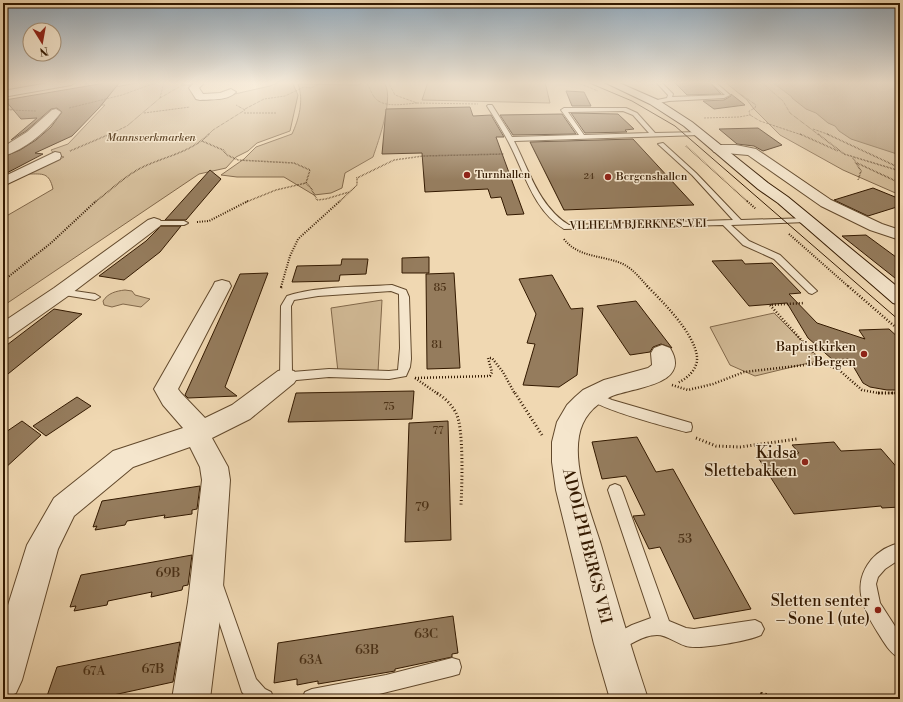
<svg xmlns="http://www.w3.org/2000/svg" width="903" height="702" viewBox="0 0 903 702" font-family="'Libre Bodoni',serif">
<style>
.green{fill:#d0b894;stroke:#82684a}
.water{fill:#b09775;stroke:#7e6546}
.building{fill:#957c5d;stroke:#331900}
.lines{fill:none;stroke-linecap:round;stroke-linejoin:round}
.lane-casing{stroke:#62492c;stroke-width:2}
.street-casing{stroke:#62492c;stroke-width:2}
.secondary-casing{stroke:#331900;stroke-width:2}
.path-far5{stroke:#331900;stroke-width:1;stroke-dasharray:0.5 1;stroke-linecap:butt}
.path-far4{stroke:#331900;stroke-width:1.5;stroke-dasharray:0.5 1;stroke-linecap:butt}
.path-far3{stroke:#331900;stroke-width:2;stroke-dasharray:1 1.5;stroke-linecap:butt}
.path-far2{stroke:#331900;stroke-width:2.5;stroke-dasharray:1 2;stroke-linecap:butt}
.path-far1{stroke:#331900;stroke-width:3;stroke-dasharray:1 2.5;stroke-linecap:butt}
.path{stroke:#331900;stroke-width:4;stroke-dasharray:1.5 3;stroke-linecap:butt}
.lane{fill:#f5e6cd;fill-rule:evenodd}
.street{fill:#f5e6cd;fill-rule:evenodd}
.secondary{fill:#f5e6cd;fill-rule:evenodd}
.tram{stroke:#331900;stroke-width:1}
.poi-dot{fill:#8f2418;stroke:#f5e6cd;stroke-width:1.5}
.labels{text-anchor:middle;dominant-baseline:central;stroke-width:3;stroke-linejoin:round;paint-order:stroke}
.far-number-label{font-size:9px;fill:#4c3217}
.far-park-label{font-size:11px;font-style:italic;fill:#62492c;stroke:#f5e6cd}
.far-poi-label{font-size:11px;fill:#331900;stroke:#f5e6cd;text-anchor:start}
.far-street-label{font-size:11px;fill:#331900;stroke:#f5e6cd}
.number-label{font-size:11px;fill:#4c3217}
.poi-label{font-size:13px;fill:#331900;stroke:#f5e6cd;text-anchor:end}
.near-number-label{font-size:13px;fill:#4c3217}
.near-poi-label{font-size:16px;fill:#331900;stroke:#f5e6cd;text-anchor:end}
.near-street-label{font-size:16px;fill:#331900;stroke:#f5e6cd}
</style>
<rect width="100%" height="100%" fill="#f0d8b2"/>
<filter id="stains"><feTurbulence type="fractalNoise" baseFrequency=".005" numOctaves="4"/><feColorMatrix values="0 0 0 0 .2 0 0 0 0 .09 0 0 0 0 .02 0 0 0 .5 -.17"/></filter>
<radialGradient id="worn" r=".72"><stop offset=".6" stop-color="#630" stop-opacity="0"/><stop offset="1" stop-color="#630" stop-opacity=".3"/></radialGradient>
<g class="green">
<path d="M143 82H185L181 85H193L194 95 217 98 270 86 279 82H292L298 95 290 131 257 143 248 151 236 157 226 168 199 174 3 306V218L53 189C49 172 43 174 28 174L64 157 55 155 51 150 68 144 105 105H70L16 110 8 109 7 106Z"/>
<path d="M364 82H383C396 93 378 142 373 157L345 173 342 188 331 193 314 195 284 177H237L221 175 244 159 256 147 292 134C299 119 304 100 298 84L358 85Z"/>
<path d="M428 82H545L550 103 422 100Z"/>
<path d="M725 82H900V195L843 170 780 135 754 109 747 100Z"/>
<path d="M125 290 132 291 135 295 150 299 141 307 123 304 112 307 104 305 103 301C108 293 116 291 125 290Z"/>
<path d="M382 300 378 372H338L331 308Z"/>
<path d="M774 313 821 360 755 376 730 365 710 327Z"/>
</g>
<path class="water" d="M772 82H900V155L851 139 839 131 835 126 828 123 816 113 806 109 792 98V97Z"/>
<g class="building">
<path d="M111 82H120L99 108 72 136 35 153 43 154 3 175V157L20 150 36 140 51 127 62 112 57 108 51 109 26 131 11 140 37 118 21 119 5 100Z"/>
<path d="M674 82H709L721 94 687 95Z"/>
<path d="M566 91 584 92 591 106H572Z"/>
<path d="M731 94 745 105 714 109 703 101 724 100 731 96Z"/>
<path d="M470 107 473 116 491 115 504 137H496L524 214 507 215 501 197 491 198 488 189 425 192 422 153 382 154 386 109Z"/>
<path d="M571 113 618 114 634 129 625 130 627 132 585 133Z"/>
<path d="M562 114 576 134 513 135 500 115Z"/>
<path d="M758 128 782 145 763 151 754 146 737 144 719 129Z"/>
<path d="M633 139 694 205 564 210 530 142Z"/>
<path d="M210 170 221 179 186 220H165Z"/>
<path d="M873 188 900 199V206L868 216 834 200Z"/>
<path d="M161 226H181L160 252 124 280 99 276 146 241Z"/>
<path d="M866 235 900 260V282L842 236Z"/>
<path d="M429 257V273H402V258Z"/>
<path d="M342 259H368L366 274 340 275 339 281 292 282 297 266 341 265Z"/>
<path d="M742 260 745 264 772 263 801 293 789 294 817 323 865 339 859 330 889 329 900 339V390H887L870 387 863 383 849 359 833 360 808 338 787 303 749 306 712 261Z"/>
<path d="M268 273 225 387 237 396 188 398 185 395 240 274Z"/>
<path d="M454 273 460 368 427 369 426 274Z"/>
<path d="M552 275 571 309 583 308 577 375 559 387 523 385 535 344 527 343 536 314 519 279Z"/>
<path d="M636 301 672 348 661 344 653 347 650 352 630 355 597 306Z"/>
<path d="M54 309 82 314 3 378V348Z"/>
<path d="M414 391 412 419 288 422 296 393Z"/>
<path d="M77 397 91 406 46 436 33 426Z"/>
<path d="M22 421 41 435 3 470V434Z"/>
<path d="M448 421 451 540 405 542 409 423Z"/>
<path d="M637 437 656 472 673 469 751 609 694 619 660 547 649 549 633 516 645 515 626 476 602 479 592 442Z"/>
<path d="M834 442 841 451 881 449 900 471V507L882 508 881 506 794 514 757 456 799 453 792 445Z"/>
<path d="M200 486 197 509 192 510V514L164 518 165 515 127 521 125 525 95 530 97 526 93 527 102 501Z"/>
<path d="M192 555 188 585 183 586 182 590 151 597 152 592 108 601 107 605 74 611 76 606 70 607 81 575Z"/>
<path d="M453 616 458 653 452 654V657L395 669V671L318 684V681L297 685V679L274 683 278 643Z"/>
<path d="M180 642 173 682 95 699H46L57 667Z"/>
</g>
<g class="lines">
<defs>
<g id="lane">
<path d="M656 82H661L673 94 672 97 725 95 710 82H715L730 95 724 98 669 101 654 104 652 103V101L667 98 668 95Z"/>
<path d="M488 105H492L512 137 579 135 561 110 564 108H626L637 113 655 133 702 132 703 133 700 135 514 141C529 170 539 207 569 225L733 220 692 175 658 144 663 143 696 173 741 220 809 218V222H806L731 225 749 241 780 255 817 291 812 294 809 293 774 259 743 245 723 225 564 229C535 211 526 178 512 149 505 134 496 120 487 106ZM623 111 633 115 649 133 584 135 568 112Z"/>
<path d="M151 221H184L188 223 184 225H151Z"/>
<path d="M392 285 406 290 409 297 411 359 410 367 406 376 389 379 329 377 286 381 282 380 280 377 281 306 287 296C317 286 360 287 392 285ZM391 291 399 294V297L400 348 398 370 389 371 329 369 292 372 291 306 294 300 318 296Z"/>
<path d="M61 289 95 294 100 297 95 300 58 294 56 292 58 290Z"/>
<path d="M591 391 612 400 691 423 692 427 691 431 686 432C668 427 592 408 585 395L587 392Z"/>
<path d="M615 484 620 486 622 490 669 621 686 628 694 629 755 620 761 623 764 629 761 635C748 641 699 650 686 646 676 643 667 635 657 635 642 635 629 646 615 652L609 649 606 643 609 637 632 625 651 618 608 490 610 486Z"/>
<path d="M900 543V559L885 569 878 577 876 584 880 603 900 634V658C890 654 884 642 878 633 863 609 851 585 871 560 878 552 889 545 900 543Z"/>
<path d="M217 583 223 585 225 591 256 679 265 689 271 692 274 699H248L242 692 209 591 211 585Z"/>
<path d="M452 658 459 660 461 667 459 674 452 676 359 699H302L305 692 312 689 386 675Z"/>
</g>
<g id="street">
<path d="M54 82H76L71 85 3 97V91Z"/>
<path d="M192 82H202L203 84 199 88 203 94 220 93 231 89 236 92C227 101 212 99 200 100L196 99 189 88 193 84Z"/>
<path d="M56 109 61 112C48 130 25 150 3 156V147L27 132 52 110Z"/>
<path d="M718 145H736L756 149 831 200 882 224 900 230V240L870 230 821 206 748 155 714 152 712 149 714 146Z"/>
<path d="M55 152 60 153 61 156 60 159 3 186V177Z"/>
<path d="M154 218 160 220 162 223 160 226 68 296 10 337 3 339V322L54 288 148 220Z"/>
<path d="M222 280 229 282 231 286 178 389 181 393 205 418 232 405 278 371 286 369 294 371 298 377 294 383 250 419 212 438 228 467 230 480 222 602 210 699H172L188 602 202 480 200 467 190 447 133 467 74 516 58 549 22 680 16 693 3 699V621L27 545 54 498 113 451 183 428 163 405 154 389 213 286 215 282Z"/>
<path d="M662 345 670 348C693 386 631 387 610 397 594 405 582 418 579 436 573 469 591 513 601 545 616 597 631 648 648 699H610L594 644 556 490 552 462V442L557 422 567 405 575 397 583 390 604 380 648 368 652 365 651 353 654 348Z"/>
</g>
<path id="secondary" d="M604 82H617L658 100 692 122 768 183 788 197 900 289V305L893 303 778 203 758 189 684 126 650 104Z"/>
</defs>
<use href="#lane" class="lane-casing"/>
<use href="#street" class="street-casing"/>
<use href="#secondary" class="secondary-casing"/>
<g class="path-far5">
<path d="M366 82C370 87 371 94 376 99 385 108 405 104 417 103L395 95 388 82"/>
<path d="M576 82 598 91"/>
<path d="M761 82 783 101 790 113 819 135"/>
<path d="M85 84 100 82"/>
<path d="M160 98 164 82"/>
<path d="M417 103 478 104"/>
<path d="M3 108 8 110 36 111"/>
<path d="M69 108 122 95 158 82"/>
<path d="M245 109 264 99 285 96 304 87 311 88 323 82"/>
<path d="M144 113 190 107"/>
<path d="M244 113H277"/>
<path d="M3 114 8 110"/>
<path d="M750 115 760 121 802 135"/>
<path d="M704 118 739 117 750 115 749 111 755 108 756 105 739 93"/>
<path d="M813 129 830 135"/>
<path d="M108 135 127 126 160 98 179 87"/>
<path d="M208 135 213 130 245 110 236 105"/>
</g>
<g class="path-far4">
<path d="M800 134 838 151"/>
<path d="M818 134 844 154 900 171"/>
<path d="M827 134 900 168"/>
<path d="M202 141 223 150 227 155 238 160 294 163 310 170 306 183"/>
<path d="M686 146 748 202"/>
<path d="M70 151 110 134"/>
<path d="M853 158 861 171 858 180"/>
<path d="M857 163 900 183"/>
<path d="M95 202C111 190 127 174 145 166 167 156 191 152 209 134"/>
<path d="M246 202 276 190 306 183 311 188 317 200 326 199 349 192"/>
<path d="M339 202 357 185V178L394 160 423 156 504 154"/>
</g>
<g class="path-far3">
<path d="M747 201 756 209"/>
<path d="M197 222 209 221 248 201"/>
<path d="M789 234 849 287"/>
<path d="M564 239C578 258 603 255 623 264 633 269 641 279 648 287"/>
<path d="M3 281 51 243 96 201"/>
<path d="M281 287 290 256 298 239 340 201"/>
</g>
<g class="path-far2">
<path d="M647 286C663 302 695 334 697 357 698 369 687 379 677 383"/>
<path d="M848 286 900 331"/>
<path d="M281 288 282 286"/>
<path d="M822 363 839 370 862 390 878 393H900"/>
<path d="M415 378 490 376 492 372 488 358H492L503 372 515 394"/>
<path d="M415 378 438 394"/>
<path d="M672 385 688 390 713 384 744 372 822 363 770 305 804 303"/>
</g>
<g class="path-far1">
<path d="M437 393C445 398 452 405 456 413 464 428 462 486 461 505"/>
<path d="M515 393 542 435"/>
<path d="M878 393H900"/>
<path d="M696 438 716 446 740 447 797 439"/>
</g>
<path class="path" d="M753 699 762 694 770 696 772 699"/>
<use href="#lane" class="lane"/>
<use href="#street" class="street"/>
<use href="#secondary" class="secondary"/>
<path class="tram" d="M587 82 632 101 675 126 900 321"/>
</g>
<linearGradient id="sky" x2="0" y2="1"><stop stop-color="#91a8ba"/><stop offset="0.46" stop-color="#f8eddc"/><stop offset="1" stop-color="#f8eddc" stop-opacity="0"/></linearGradient>
<rect width="903" height="180" fill="url(#sky)"/>
<g class="poi-dot">
<circle cx="467" cy="175" r="4"/>
<circle cx="608" cy="177" r="4"/>
<circle cx="864" cy="354" r="4"/>
<circle cx="805" cy="462" r="4"/>
<circle cx="878" cy="610" r="4"/>
</g>
<g class="labels">
<g class="far-number-label">
<text x="589" y="176">24</text>
</g>
<g class="far-park-label">
<text x="151" y="138">Mannsverkmarken</text>
</g>
<g class="far-poi-label">
<text x="475" y="175">Turnhallen</text>
<text x="616" y="177">Bergenshallen</text>
</g>
<g class="far-street-label">
<text transform="translate(638 225) rotate(-1)">VILHELM BJERKNES' VEI</text>
</g>
<g class="number-label">
<text x="440" y="288">85</text>
<text x="437" y="345">81</text>
<text x="389" y="407">75</text>
<text x="438" y="431">77</text>
</g>
<g class="poi-label">
<text x="856" y="347">Baptistkirken<tspan x="856" dy="15">i Bergen</tspan></text>
</g>
<g class="near-number-label">
<text x="422" y="507">79</text>
<text x="685" y="539">53</text>
<text x="168" y="573">69B</text>
<text x="426" y="634">63C</text>
<text x="367" y="650">63B</text>
<text x="311" y="660">63A</text>
<text x="153" y="669">67B</text>
<text x="94" y="671">67A</text>
</g>
<g class="near-poi-label">
<text x="797" y="453">Kidsa<tspan x="797" dy="18">Slettebakken</tspan></text>
<text x="870" y="601">Sletten senter<tspan x="870" dy="18">– Sone 1 (ute)</tspan></text>
</g>
<g class="near-street-label">
<text transform="translate(587 546) rotate(76)">ADOLPH BERGS VEI</text>
</g>
</g>
<rect width="903" height="702" fill="none" stroke="#f0d8b2" stroke-width="16"/>
<rect x="4" y="4" width="895" height="694" fill="none" stroke="#331900" stroke-width="2"/>
<rect x="8" y="8" width="887" height="686" fill="none" stroke="#331900"/>
<g transform="translate(42 42) rotate(169)"><circle r="19" fill="#f5e6cd" stroke="#a7947b"/>
<path d="M0-3L7 15L0 10L-7 15Z" fill="#8f2418"/>
<text y="-6" font-size="11" font-weight="bold" text-anchor="middle" fill="#331900">N</text>
</g>
<rect width="100%" height="100%" filter="url(#stains)"/>
<rect width="100%" height="100%" fill="url(#worn)"/>
</svg>
